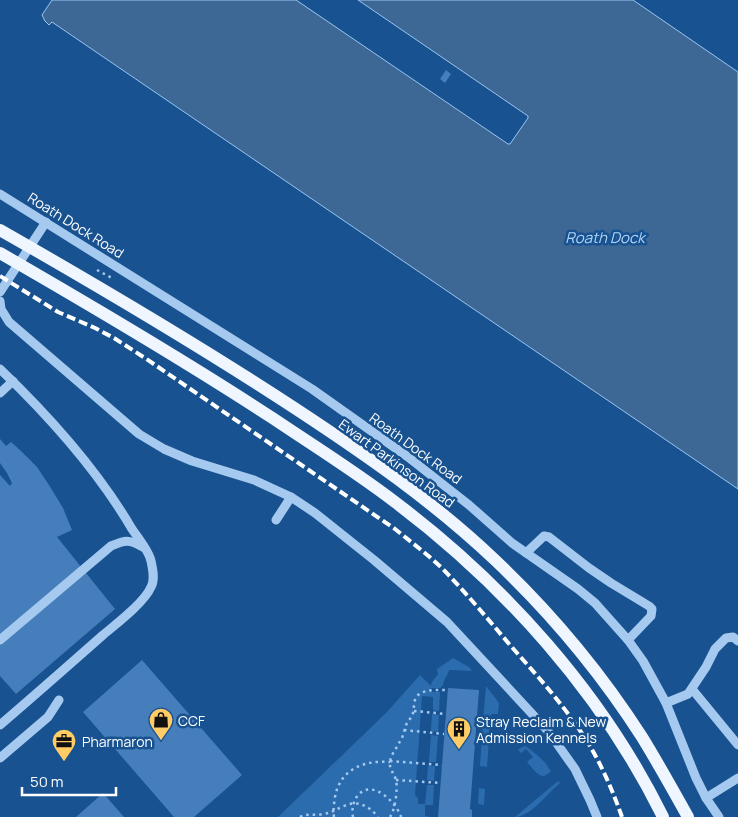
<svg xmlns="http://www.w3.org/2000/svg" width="738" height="817" viewBox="0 0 738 817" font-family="Manrope,sans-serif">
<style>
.green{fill:#2b6caf}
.water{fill:#3d6794;stroke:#99c6f2}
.building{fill:#457eba}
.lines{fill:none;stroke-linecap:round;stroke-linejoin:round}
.path{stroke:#a6caef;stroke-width:2.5;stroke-dasharray:2.5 4;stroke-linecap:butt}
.minor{stroke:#a6caef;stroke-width:9}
.major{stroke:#eff6ff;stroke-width:12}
.rail{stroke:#fff;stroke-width:4;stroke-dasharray:9 4;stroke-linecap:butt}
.labels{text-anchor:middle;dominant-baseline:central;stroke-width:5;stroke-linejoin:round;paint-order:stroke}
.street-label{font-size:14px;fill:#fff;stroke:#185290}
.poi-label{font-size:14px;fill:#fff;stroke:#185290;text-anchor:start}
.water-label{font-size:15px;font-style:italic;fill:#b2d4f6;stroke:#185290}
</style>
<rect width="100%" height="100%" fill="#185290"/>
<g class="green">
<path d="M453 658 469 667 472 671 449 670C448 676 443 679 443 686H441V688H431V692H440L439 711 433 710V697L422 696 415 795 418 798V804H425L427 785H434L433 805H425V816L431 817H278L386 713 420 675 431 686 432 682 438 674 437 669Z"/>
<path d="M486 686 499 703 498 714H491L489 735 482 734Z"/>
<path d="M432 714 439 715 438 732 431 731Z"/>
<path d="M431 735 438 736 436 762H429Z"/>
<path d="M482 738 489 739 487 767 480 766Z"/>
<path d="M525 746C529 748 545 761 547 765 548 767 549 769 551 771 550 772 545 776 544 776 538 777 531 766 527 762L533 757 526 749 521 753 518 750 522 747Z"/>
<path d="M428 766H435L434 781 427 780Z"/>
<path d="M558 781 560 783C548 793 530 817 515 817Z"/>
<path d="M479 788 485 789 484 805 478 804Z"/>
</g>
<path class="water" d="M52 0H296L508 144H510L528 118V116L358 0H633L738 72V489L52 22 49 25 45 21 42 15Z"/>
<g class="building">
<path d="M446 70 451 74 445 83 440 79Z"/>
<path d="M0 439 6 446 11 442 21 451 37 467 49 485 63 508 72 530 57 537 115 609 16 694 0 676V475L10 486 12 483 7 473 0 463Z"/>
<path d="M142 660 242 775 194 817H174L83 712Z"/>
<path d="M448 688 479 690 470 809 472 810V817H438Z"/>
<path d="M103 793 124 817H76Z"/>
</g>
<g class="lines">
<g class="path">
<path d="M97 270 112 278"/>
<path d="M414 711 446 714"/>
<path d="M404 730 444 734"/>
<path d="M390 761 442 765"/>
<path d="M396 780 441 783"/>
<path d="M300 817C307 813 315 816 323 814 332 813 336 809 344 806 358 799 370 807 378 817"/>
<path d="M334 817C333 810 334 804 335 797 340 769 364 760 390 762"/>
<path d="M353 817C350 802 360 784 377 791 387 795 398 807 401 817"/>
<path d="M390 817C395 810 398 789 396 780 394 773 389 769 390 762 391 754 397 748 400 741 404 736 404 729 407 723 409 720 412 717 413 713 415 706 412 698 421 693 429 689 439 690 448 690"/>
</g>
<g class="minor">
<path d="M0 194 312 389 408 457 469 505 512 543 578 589 595 603 628 640 643 661 666 703 696 778 706 798 719 817"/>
<path d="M0 292 46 222"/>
<path d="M0 301 1 309 9 322 139 434 164 449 192 461 254 480 291 497 315 513 374 560 447 622 548 731 575 769 590 800 597 817"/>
<path d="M0 369C50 417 97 469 132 529 138 538 149 551 151 561 153 570 155 580 151 587 144 603 116 624 103 635 69 665 35 695 0 725"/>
<path d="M0 393 13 381"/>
<path d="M276 520 291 497"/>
<path d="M526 553 544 536 549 537 589 568 611 583 649 606 652 609 651 616 628 640"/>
<path d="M0 640 111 546C125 540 129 539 143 547"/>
<path d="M692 689 738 745"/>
<path d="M666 703 688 694 706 667 715 649 726 638 733 637 738 641"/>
<path d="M0 758 48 717 59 700"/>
<path d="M706 798 738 778"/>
</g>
<g class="major">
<path d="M0 230C100 287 200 346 296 409 366 455 434 502 495 560 550 612 601 673 642 737 658 763 673 790 688 817"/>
<path d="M0 253C92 306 184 360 274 419 314 446 356 472 395 502 505 585 602 693 663 817"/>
</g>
<path class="rail" d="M0 276 58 312 95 328 114 338 145 358 395 529C411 542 427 554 442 568 466 593 488 619 510 645 532 670 555 695 574 722 595 750 610 783 622 817"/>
</g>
<defs>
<symbol id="shop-pin" viewBox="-11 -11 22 30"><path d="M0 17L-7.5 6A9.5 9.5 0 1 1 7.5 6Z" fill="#ffcc65" stroke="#185290"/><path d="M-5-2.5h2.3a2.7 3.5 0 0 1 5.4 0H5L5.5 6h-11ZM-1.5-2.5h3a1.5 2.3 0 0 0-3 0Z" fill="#111"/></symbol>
<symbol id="building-pin" viewBox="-11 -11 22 30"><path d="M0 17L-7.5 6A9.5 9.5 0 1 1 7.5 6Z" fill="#ffcc65" stroke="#185290"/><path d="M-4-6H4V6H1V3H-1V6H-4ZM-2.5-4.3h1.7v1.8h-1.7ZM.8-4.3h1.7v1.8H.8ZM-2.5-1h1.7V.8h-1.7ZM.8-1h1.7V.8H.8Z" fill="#111"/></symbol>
<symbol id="office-pin" viewBox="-11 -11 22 30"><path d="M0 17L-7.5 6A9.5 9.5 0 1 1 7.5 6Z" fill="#ffcc65" stroke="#185290"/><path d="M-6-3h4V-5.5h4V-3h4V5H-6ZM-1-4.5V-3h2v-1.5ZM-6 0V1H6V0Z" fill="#111"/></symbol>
</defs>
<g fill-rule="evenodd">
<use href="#shop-pin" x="147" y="706" width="28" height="38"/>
<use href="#building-pin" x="445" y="715" width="28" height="38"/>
<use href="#office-pin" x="50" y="727" width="28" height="38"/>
</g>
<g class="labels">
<g class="street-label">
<text transform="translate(76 225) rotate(32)">Roath Dock Road</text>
<text transform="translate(416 448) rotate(36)">Roath Dock Road</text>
<text transform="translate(397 463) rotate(36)">Ewart Parkinson Road</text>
</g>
<g class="poi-label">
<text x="178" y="720">CCF</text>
<text x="476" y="721">Stray Reclaim &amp; New<tspan x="476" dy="16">Admission Kennels</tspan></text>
<text x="82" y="741">Pharmaron</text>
</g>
<g class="water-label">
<text x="605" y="237">Roath Dock</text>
</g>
</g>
<path d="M22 787v8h94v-8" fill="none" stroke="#ffffff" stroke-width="2.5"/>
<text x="30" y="787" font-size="15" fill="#ffffff" stroke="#185290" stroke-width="4" paint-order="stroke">50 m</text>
</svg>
